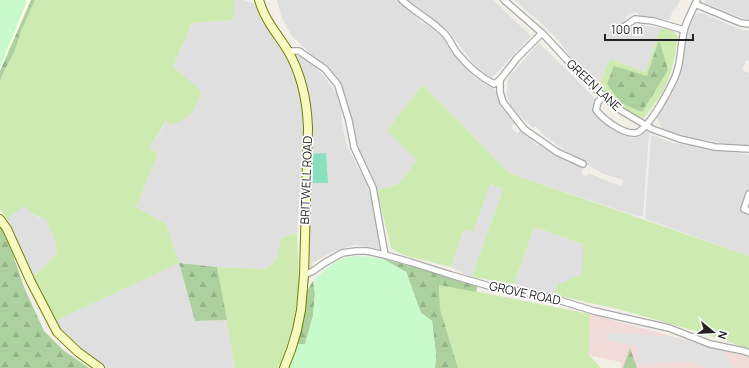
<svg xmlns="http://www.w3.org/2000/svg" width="749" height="368" viewBox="0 0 749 368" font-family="Manrope,sans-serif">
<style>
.residential{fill:#e0dfdf}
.commercial{fill:#f2dad9}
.education{fill:#ffffe5}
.grass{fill:#cdebb0}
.forest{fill:url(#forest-firs)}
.park{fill:#c8facc}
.pitch{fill:#88e0be}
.parking{fill:#e2e2e2}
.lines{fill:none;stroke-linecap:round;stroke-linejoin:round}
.street-casing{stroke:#a9a9a9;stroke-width:8}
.secondary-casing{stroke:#707d05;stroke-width:10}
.street{stroke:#fff;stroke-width:5.5}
.secondary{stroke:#f7fabf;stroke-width:8}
.labels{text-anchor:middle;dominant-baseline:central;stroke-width:3.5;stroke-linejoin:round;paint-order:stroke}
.street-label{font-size:12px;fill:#222;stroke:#fff}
</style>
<defs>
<pattern id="forest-firs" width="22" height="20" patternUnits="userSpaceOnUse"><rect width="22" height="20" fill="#add19e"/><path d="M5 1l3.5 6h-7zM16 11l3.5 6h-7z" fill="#95b388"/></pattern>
</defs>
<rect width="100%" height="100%" fill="#f2efe9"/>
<g class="residential">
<path d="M235 0H244L258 5 292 59 305 101 306 124 297 233 281 238 276 261 265 269 217 267 179 263 195 321 227 320 235 368H102L49 324 178 263 166 224 136 207 158 154 149 148 167 121 173 67 192 23 233 20Z"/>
<path d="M277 0H398L419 20 441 35 473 76 486 85 493 87 496 90 503 109 514 121V124L511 128 517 133 523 130 527 133 537 146 540 144 555 151 582 168V174L586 176 589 173 607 181 622 186 623 180 604 174 584 163 546 137 535 126 533 128 511 107 507 95 508 78 539 43 598 101 596 113 600 119 621 134 628 137 632 138 637 136 645 130 649 133 643 217 633 215 509 173 425 87 422 85 417 160 398 184 377 191 356 147 335 80 306 49 291 35 281 15Z"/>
<path d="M409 0H493L531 36 492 78 484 73 473 63 448 30 422 13Z"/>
<path d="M514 0H680L676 9H674L669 20 640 16 636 12 629 14 625 19V27L643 25 661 28 645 72 610 59 599 86 571 58 559 41 541 23Z"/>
<path d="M705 0H749V20L723 11 706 3Z"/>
<path d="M699 13H702L725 23 742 30 749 31V61L746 60 742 70 749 73V145L736 146 677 134 663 130 657 118 658 114 671 96 676 86 679 77 689 25 694 15Z"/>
<path d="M299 55 310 62 324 76 338 96 341 110 342 123 346 143 357 166 367 184 372 202 381 249 354 245 332 252 312 263 311 268 308 267V226L311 178V156L312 129 309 97 305 81 297 60V56Z"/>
<path d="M651 135 674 143 749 155V256L645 219Z"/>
<path d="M489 184 503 189 472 277 451 267 464 229 473 232Z"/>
<path d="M24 206 32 214 39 218H45L55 241 57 254 30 280 13 232 7 219Z"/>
<path d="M534 227 583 244V257L581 276 558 284 554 295 514 284Z"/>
</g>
<path class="commercial" d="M590 314 749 357V368H621V362L589 355Z"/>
<path class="education" d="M0 0H31L0 71Z"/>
<g class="grass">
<path d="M35 0H235L233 20 192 23 173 67 202 92 191 114 173 125 166 121 149 148 158 154 136 207 166 224 179 263 49 324 30 280 57 254 55 241 45 218C36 218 30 212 24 206L7 219 0 209V81L4 71 14 53 22 29Z"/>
<path d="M661 28 673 31 678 37C675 52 673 69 667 83 661 96 652 107 644 118 626 117 612 97 599 86L610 59 645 72Z"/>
<path d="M422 85 425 87 509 173 749 256V349L699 332 618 309 554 295 558 284 581 275 583 257V244L534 227 514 284 472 277 503 189 490 184 473 232 464 229 451 267 403 255 391 248 377 191 398 184 417 160 387 131Z"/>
<path d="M297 233 299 283 294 322 283 357 278 368H235L217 267 265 269 276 261 281 238Z"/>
<path d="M439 284 590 314 589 355 601 368H458L440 309Z"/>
</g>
<g class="forest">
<path d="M31 0H35L22 29 14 53 4 71 0 81V71Z"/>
<path d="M659 40 668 70 642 112 621 103 607 84 614 66 647 76Z"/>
<path d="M0 224 4 229 24 287 44 331 63 350 89 368H0Z"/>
<path d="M381 258 478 285 476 292 439 285 440 309 458 368H435L436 355 432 321 421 313 406 272Z"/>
<path d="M179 263 217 267 227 320 195 321Z"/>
<path d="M313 281 315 293 313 316 305 344H295L306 293Z"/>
<path d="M630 348 637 368H623Z"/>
</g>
<g class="park">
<path d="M0 0H26V4L0 67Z"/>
<path d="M356 256 381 258 406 272 421 313 432 321 436 355 435 368H288L296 347 295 344H305L313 316 315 293 313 281 332 264 343 258Z"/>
</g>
<path class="pitch" d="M326 153 328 183H313L312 154Z"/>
<path class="parking" d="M607 332 674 337 722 351 735 367 733 368H710L690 361 637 365V346L607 341Z"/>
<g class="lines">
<defs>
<g id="street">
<path d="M402 0C415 12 431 20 444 33 450 39 453 48 458 54 468 66 480 77 494 84L500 80 517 58 542 33"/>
<path d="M504 0 542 33 585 79 603 96 622 111 652 129 680 139 715 147 749 149"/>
<path d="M695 4 741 23 749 24"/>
<path d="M622 28 635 19 653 21 684 30"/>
<path d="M288 51H299L325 69 338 85 349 121 354 147 373 188 385 255"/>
<path d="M500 80V92L503 102 524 129 557 152 583 164"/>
<path d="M603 96 598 102 596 110C603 119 622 134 635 133 648 132 675 81 678 68 681 56 681 43 684 31 686 21 693 10 697 0"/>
<path d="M749 194 744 209 749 211"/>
<path d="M304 275 313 271 326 262 342 253 356 251H367L385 255 410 262 451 275 489 286 521 291 555 299 594 311 669 328 710 344 744 351 749 353"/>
</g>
<g id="secondary">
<path d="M259 0C261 6 263 12 266 17 272 29 281 39 288 51 302 75 307 100 308 128L304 275 301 310 297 330 291 350 284 368"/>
<path d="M0 219 7 229 31 282 57 332 78 352 100 368"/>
</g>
</defs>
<use href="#street" class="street-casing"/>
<use href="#secondary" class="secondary-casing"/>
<use href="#street" class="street"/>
<use href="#secondary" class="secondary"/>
</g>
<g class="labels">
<g class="street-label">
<text transform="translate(594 85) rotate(43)">GREEN LANE</text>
<text transform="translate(306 180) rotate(-88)">BRITWELL ROAD</text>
<text transform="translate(525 293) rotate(12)">GROVE ROAD</text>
</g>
</g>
<g transform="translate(713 332) rotate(108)" stroke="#ffffff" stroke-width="3" paint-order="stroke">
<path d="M0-3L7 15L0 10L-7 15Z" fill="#222222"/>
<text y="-6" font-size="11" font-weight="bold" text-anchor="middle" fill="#222222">N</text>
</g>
<path d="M605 34v6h88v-6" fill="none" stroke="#222222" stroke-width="2"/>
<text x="611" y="34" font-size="12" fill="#222222" stroke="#ffffff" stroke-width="3" paint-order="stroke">100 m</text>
</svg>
